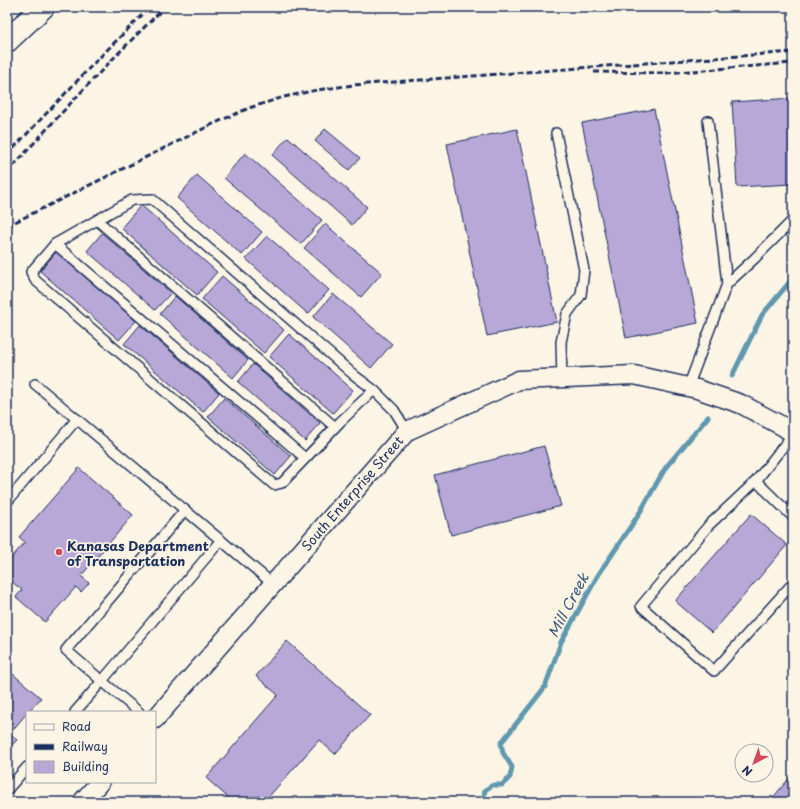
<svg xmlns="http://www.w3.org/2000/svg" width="800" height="809" viewBox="0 0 800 809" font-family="'Playpen Sans',sans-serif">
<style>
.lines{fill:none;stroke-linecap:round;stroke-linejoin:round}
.stream{stroke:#5f98af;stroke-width:5}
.building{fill:#b8a8d8;stroke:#1b2f5e}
.lane-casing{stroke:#1b2f5e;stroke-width:12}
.street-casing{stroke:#1b2f5e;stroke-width:21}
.secondary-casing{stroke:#1b2f5e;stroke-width:25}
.lane{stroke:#fcf5e5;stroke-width:9}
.street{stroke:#fcf5e5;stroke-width:18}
.secondary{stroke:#fcf5e5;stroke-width:22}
.rail{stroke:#1b2f5e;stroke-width:3;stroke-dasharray:6 3;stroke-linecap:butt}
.poi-dot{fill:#d1495b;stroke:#fcf5e5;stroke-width:1.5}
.labels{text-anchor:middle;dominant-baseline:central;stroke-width:3.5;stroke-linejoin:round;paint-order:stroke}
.street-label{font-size:13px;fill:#1b2f5e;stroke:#fcf5e5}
.poi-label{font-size:13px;font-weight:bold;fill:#1b2f5e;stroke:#fcf5e5;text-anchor:start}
.water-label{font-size:14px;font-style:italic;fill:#325279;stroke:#fcf5e5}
</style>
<rect width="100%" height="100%" fill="#fcf5e5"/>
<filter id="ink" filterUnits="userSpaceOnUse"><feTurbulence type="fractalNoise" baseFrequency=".025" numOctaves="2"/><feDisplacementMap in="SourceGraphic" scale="8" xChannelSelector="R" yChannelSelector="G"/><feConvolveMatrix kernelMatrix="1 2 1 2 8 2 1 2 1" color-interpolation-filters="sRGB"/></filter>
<g filter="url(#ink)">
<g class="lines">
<g class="stream">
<path d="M732 376 762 315 793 278"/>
<path d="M483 802 485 790 493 785H502L510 777 512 767 503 753 501 743 545 687 561 642 597 577 639 514 666 467 708 417"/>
</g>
</g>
<g class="building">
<path d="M793 98V184L737 187 732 102Z"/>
<path d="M654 109 698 323 626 338 582 123Z"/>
<path d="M325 129 360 158 349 170 315 141Z"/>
<path d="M517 129 557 322 487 336 447 144Z"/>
<path d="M288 137 367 207 352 225 272 155Z"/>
<path d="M245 153 322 220 301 244 224 178Z"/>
<path d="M197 175 262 232 242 255 177 198Z"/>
<path d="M141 205 217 272 197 295 121 228Z"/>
<path d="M325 224 382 273 361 297 304 248Z"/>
<path d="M102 233 171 293 155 310 87 251Z"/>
<path d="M267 236 329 290 308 314 246 259Z"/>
<path d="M56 252 136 321 119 340 40 271Z"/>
<path d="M222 276 284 330 264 353 202 299Z"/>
<path d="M333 294 392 344 371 368 313 317Z"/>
<path d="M175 296 248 360 233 378 160 314Z"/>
<path d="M140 325 219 393 203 412 124 344Z"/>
<path d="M289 334 353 390 333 413 269 357Z"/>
<path d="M253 364 320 423 305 441 238 382Z"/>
<path d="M224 398 291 456 275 475 208 417Z"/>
<path d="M544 446 561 506 451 535 435 475Z"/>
<path d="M79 468 133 515 81 576 89 583 81 592 76 587 45 622 16 597 22 590 7 578V563L25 542 19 537Z"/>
<path d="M751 514 787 545 712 633 675 601Z"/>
<path d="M287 641 370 715 335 754 319 740 264 802H233L206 778 278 695 256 676Z"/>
<path d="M7 669 41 698 28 712H27V713L10 733 17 740 8 749 7 748Z"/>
<path d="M793 774V802H769Z"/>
</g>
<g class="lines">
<defs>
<g id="lane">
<path d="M556 133 584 270 581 295 567 314 561 342 562 379"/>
<path d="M97 220 335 427"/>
<path d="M55 244 305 458"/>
<path d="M727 284 755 258 793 220"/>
<path d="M35 384 273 584"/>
<path d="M688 387 727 284 708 121"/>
<path d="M374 390 340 422 282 483 274 485 35 280 31 272 55 244 132 200 152 199 354 375 374 390 394 410 407 431"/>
<path d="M793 434 756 481 793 517"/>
<path d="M756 481 709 525 641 606 714 671 793 583"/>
<path d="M7 502 77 419"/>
<path d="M75 712 102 681 66 650 185 510"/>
<path d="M139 712 102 681 221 540"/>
<path d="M7 790 27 767"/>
</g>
<g id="street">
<path d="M155 719 407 431 519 380 634 375 697 389 741 404 784 427 793 434"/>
<path d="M82 802 100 782"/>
</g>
<path id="secondary" d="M7 41 43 7"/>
</defs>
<use href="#lane" class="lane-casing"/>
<use href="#street" class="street-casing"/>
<use href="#secondary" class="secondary-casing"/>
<use href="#lane" class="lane"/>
<use href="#street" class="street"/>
<use href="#secondary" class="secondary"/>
<g class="rail">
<path d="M594 72 666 73 793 63"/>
<path d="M7 155 97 60 150 7"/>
<path d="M7 173C58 116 110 60 165 7"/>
<path d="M7 226 213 124 249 108 284 97 317 90 353 85 793 52"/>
</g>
</g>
</g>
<circle class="poi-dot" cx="59" cy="552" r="4"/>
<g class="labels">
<g class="street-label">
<text transform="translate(352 493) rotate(-49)">South Enterprise Street</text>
</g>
<g class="poi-label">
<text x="67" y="545">Kanasas Department<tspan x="67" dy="15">of Transportation</tspan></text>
</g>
<g class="water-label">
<text transform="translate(568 605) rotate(-62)">Mill Creek</text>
</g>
</g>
<rect width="800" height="809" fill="none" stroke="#fcf5e5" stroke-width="24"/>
<rect x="12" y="12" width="776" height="785" fill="none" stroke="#1b2f5e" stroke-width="1.5" filter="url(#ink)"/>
<rect x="26" y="711" width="130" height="72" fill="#fcf5e5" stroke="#a2a6af"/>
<rect x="34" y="724" width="20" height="6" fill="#fcf5e5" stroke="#a2a6af"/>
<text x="62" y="731" font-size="12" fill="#1b2f5e">Road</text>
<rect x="34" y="744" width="20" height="6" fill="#1b2f5e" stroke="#a2a6af"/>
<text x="62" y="751" font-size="12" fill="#1b2f5e">Railway</text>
<rect x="34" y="761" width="20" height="12" fill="#b8a8d8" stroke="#a2a6af"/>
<text x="62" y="771" font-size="12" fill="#1b2f5e">Building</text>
<g transform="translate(754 763) rotate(221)"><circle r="19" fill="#fcf5e5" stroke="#a2a6af"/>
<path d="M0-3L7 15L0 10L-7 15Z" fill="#d1495b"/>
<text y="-6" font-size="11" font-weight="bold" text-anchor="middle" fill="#1b2f5e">N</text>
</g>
</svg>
